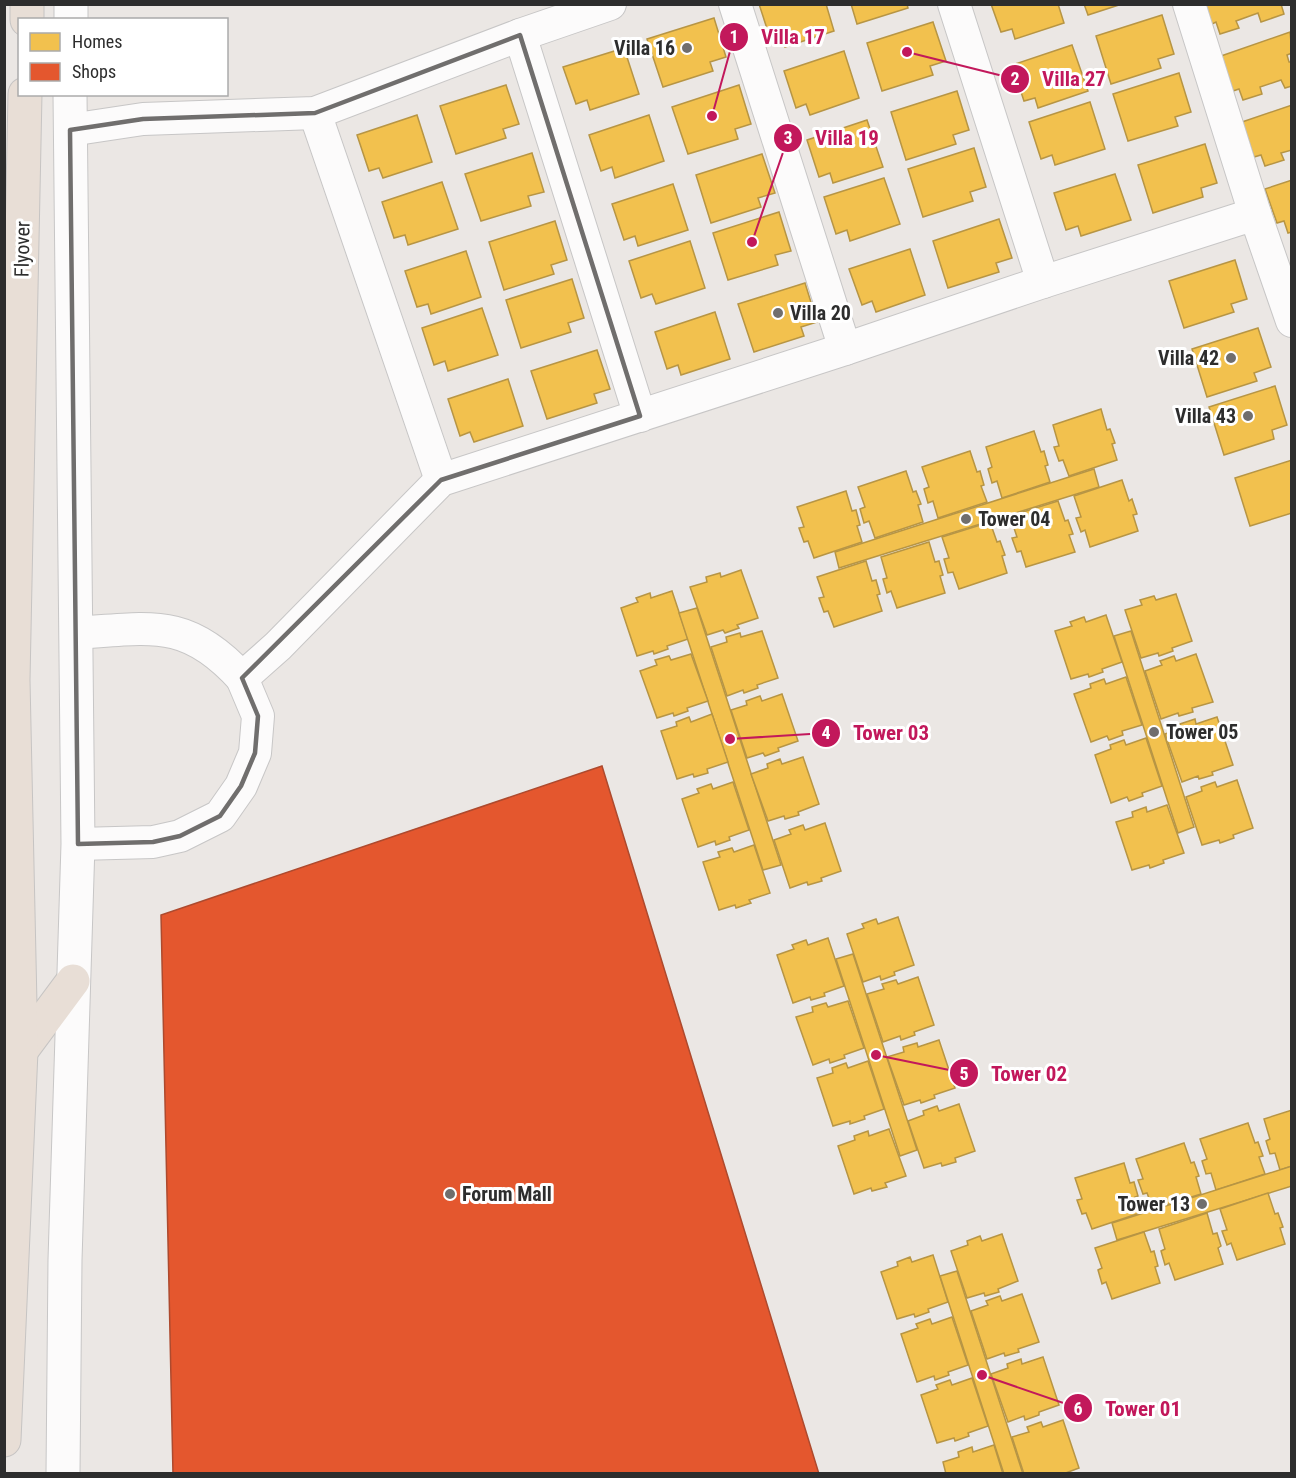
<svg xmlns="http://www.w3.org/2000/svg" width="1296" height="1478" viewBox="0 0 1296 1478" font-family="'Roboto Condensed',sans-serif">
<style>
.homes{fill:#f2c14e;stroke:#b79544;stroke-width:1.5}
.shops{fill:#e4572e;stroke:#ad4a2e;stroke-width:1.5}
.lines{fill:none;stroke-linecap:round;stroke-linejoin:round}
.street-casing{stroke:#c7c6c6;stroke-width:34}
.secondary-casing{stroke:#c7c6c6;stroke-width:35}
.highway-casing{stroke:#c6c4c3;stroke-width:35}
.street{stroke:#fcfbfb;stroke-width:32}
.secondary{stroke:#fcfbfb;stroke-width:33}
.highway{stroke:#e8ded6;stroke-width:33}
.marked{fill:none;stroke:#706e6d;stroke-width:4.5;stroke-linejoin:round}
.poi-dot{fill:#706e6d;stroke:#fff;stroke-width:2}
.labels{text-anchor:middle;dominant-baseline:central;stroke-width:6;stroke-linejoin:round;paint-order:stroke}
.poi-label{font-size:20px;font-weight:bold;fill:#2d2d2d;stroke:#fff;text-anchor:end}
.street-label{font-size:20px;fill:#2d2d2d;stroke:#fff}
.leader{fill:none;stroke:#c2185b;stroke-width:2}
.callout-dot{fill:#c2185b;stroke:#fff;stroke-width:2}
.mark-label{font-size:18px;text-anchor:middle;font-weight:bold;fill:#fff}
.callout-label{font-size:21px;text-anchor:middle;font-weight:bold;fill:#c2185b;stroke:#fff;stroke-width:6;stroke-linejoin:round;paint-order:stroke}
</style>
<rect width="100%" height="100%" fill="#ebe7e4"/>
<g class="homes">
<path d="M759 4H826L834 31 785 47 781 37 771 41Z"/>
<path d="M851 4H907L908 8 857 24Z"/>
<path d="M991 4H1058L1064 23 1015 39 1012 29 1001 32Z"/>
<path d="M1084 4H1122L1088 15Z"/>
<path d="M1203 4H1281L1284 14 1261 22 1258 13 1236 21 1239 28 1220 34 1216 22 1210 25Z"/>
<path d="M1162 15 1174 54 1158 59 1161 68 1111 84 1096 36Z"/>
<path d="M714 18 726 57 710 62 713 71 663 87 647 39Z"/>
<path d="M933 22 946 61 930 66 933 75 882 91 867 43Z"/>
<path d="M1290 32 1292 53 1287 55 1289 62H1292V86L1285 88 1281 80 1260 87 1262 94 1243 100 1239 89 1233 91 1221 56Z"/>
<path d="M1072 45 1088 91 1038 108 1035 98 1024 101 1012 65Z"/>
<path d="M624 48 639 94 590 110 587 100 576 104 563 67Z"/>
<path d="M844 51 859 98 810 115 806 104 796 108 784 71Z"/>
<path d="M1179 73 1191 112 1175 117 1178 126 1128 141 1113 94Z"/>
<path d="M506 85 519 124 503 129 506 138 456 154 440 106Z"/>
<path d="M739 85 751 124 735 129 738 139 688 154 672 107Z"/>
<path d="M957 91 969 130 953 135 956 144 906 160 891 112Z"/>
<path d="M1090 102 1105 149 1055 165 1052 155 1041 159 1029 122Z"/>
<path d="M1292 105V150L1281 153 1284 160 1265 166 1261 155 1254 157 1242 122Z"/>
<path d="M417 115 432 162 383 178 379 168 369 171 357 135Z"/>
<path d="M649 115 664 161 615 178 612 167 601 171 589 135Z"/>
<path d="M867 120 883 167 833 183 830 173 819 177 807 140Z"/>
<path d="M1205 144 1217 183 1201 188 1203 197 1153 213 1138 165Z"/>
<path d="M974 148 986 187 970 192 973 201 923 217 908 169Z"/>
<path d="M532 153 544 192 528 196 531 206 481 221 465 174Z"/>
<path d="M762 154 775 193 758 198 761 207 711 223 696 175Z"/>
<path d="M1115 174 1131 220 1081 236 1078 226 1066 230 1054 193Z"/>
<path d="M884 178 900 224 850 241 847 230 836 234 824 197Z"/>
<path d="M1292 180V232L1288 233 1284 221 1277 223 1265 189Z"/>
<path d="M442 182 458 229 408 245 405 235 394 238 382 202Z"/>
<path d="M673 184 688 230 638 246 635 236 624 240 612 204Z"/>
<path d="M779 212 791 251 775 255 778 265 728 280 713 233Z"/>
<path d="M999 219 1012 258 996 263 999 272 948 288 933 241Z"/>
<path d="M555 221 567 260 551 265 554 274 504 290 489 242Z"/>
<path d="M690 241 705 288 656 304 652 294 641 298 629 261Z"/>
<path d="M910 249 925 295 876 312 872 301 862 305 849 269Z"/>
<path d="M466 251 481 297 431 314 428 304 417 307 405 271Z"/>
<path d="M1235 260 1247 299 1231 304 1234 312 1184 328 1169 281Z"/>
<path d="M572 279 584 318 568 323 571 332 521 348 506 300Z"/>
<path d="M805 283 817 322 801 327 804 336 754 352 738 304Z"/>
<path d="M482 308 498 355 448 371 445 361 434 365 422 328Z"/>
<path d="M715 312 730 359 681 375 678 365 667 369 655 332Z"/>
<path d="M1258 328 1271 367 1254 373 1257 381 1207 397 1192 349Z"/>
<path d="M597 350 610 389 594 394 597 403 547 419 531 371Z"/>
<path d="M508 379 523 426 474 442 470 432 460 436 448 399Z"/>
<path d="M1275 386 1287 425 1272 430 1274 439 1224 455 1209 407Z"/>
<path d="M1101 409 1107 430 1110 429 1115 443 1112 444 1117 460 1069 476 1063 460 1059 461 1054 447 1059 446 1053 425Z"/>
<path d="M1034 431 1041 452 1044 451 1048 465 1045 466 1050 482 1002 498 997 481 992 483 988 469 992 467 986 447Z"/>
<path d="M970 451 977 472 980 471 984 485 981 486 987 502 938 518 933 501 928 503 924 489 929 487 922 467Z"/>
<path d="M1292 460V513L1250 526 1235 478Z"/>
<path d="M1094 469 1099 487 839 568 835 552Z"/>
<path d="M906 471 913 492 916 491 921 504 918 505 923 522 875 538 869 521 864 523 860 509 865 507 858 487Z"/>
<path d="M1122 480 1129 501 1132 499 1137 514 1133 515 1138 531 1090 547 1085 530 1081 532 1076 518 1081 517 1074 496Z"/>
<path d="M846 491 852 511 856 510 860 525 857 526 862 542 814 558 808 541 804 542 799 528 804 527 797 507Z"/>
<path d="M1058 501 1065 521 1068 520 1073 534 1069 535 1075 552 1026 567 1021 551 1017 552 1012 538 1017 537 1010 516Z"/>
<path d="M990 522 997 542 1000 541 1005 555 1002 556 1007 573 959 589 953 572 948 573 944 559 949 558 942 537Z"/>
<path d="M929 542 935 562 939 561 943 575 940 576 945 593 897 608 891 591 887 593 883 579 887 578 881 557Z"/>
<path d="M866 561 872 581 876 580 880 594 877 595 882 611 834 627 828 611 824 612 819 598 824 597 817 577Z"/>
<path d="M741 570 758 618 737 625 739 628 725 633 723 630 707 635 690 587 707 582 706 577 720 573 721 577Z"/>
<path d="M672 591 688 639 667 646 668 649 654 654 653 651 637 656 621 608 638 602 636 598 650 593 651 598Z"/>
<path d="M1176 594 1192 641 1172 648 1173 651 1159 656 1158 653 1141 658 1125 610 1142 605 1140 600 1154 596 1156 600Z"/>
<path d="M697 608 781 865 763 870 679 613Z"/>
<path d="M1106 615 1122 662 1102 669 1103 672 1089 677 1088 674 1071 679 1055 631 1072 626 1070 622 1084 617 1086 622Z"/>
<path d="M762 631 778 678 757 685 758 688 744 693 743 690 727 696 711 647 727 642 726 637 740 633 741 637Z"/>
<path d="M1131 631 1194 827 1178 833 1114 636Z"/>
<path d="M691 654 708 701 687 708 688 711 674 716 673 713 657 718 640 671 657 665 655 660 669 656 671 660Z"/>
<path d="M1196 654 1213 702 1192 708 1193 712 1179 716 1178 713 1161 719 1145 671 1162 665 1160 661 1174 656 1176 661Z"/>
<path d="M1126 677 1142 725 1122 731 1123 735 1109 740 1107 736 1091 742 1074 694 1091 688 1090 684 1104 679 1106 684Z"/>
<path d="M782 694 798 741 778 748 779 751 765 756 763 753 747 758 731 710 747 705 746 701 760 696 762 701Z"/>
<path d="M712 714 728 762 707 769 708 773 694 777 693 774 677 779 661 731 677 726 676 722 689 717 691 722Z"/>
<path d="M1217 717 1233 765 1212 772 1213 775 1199 779 1198 776 1182 782 1165 734 1182 728 1180 724 1195 719 1196 724Z"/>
<path d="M1146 738 1162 786 1142 793 1143 796 1129 801 1127 797 1111 803 1095 755 1111 749 1110 745 1124 740 1126 745Z"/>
<path d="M803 757 819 804 798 812 799 815 785 819 784 816 768 821 751 774 768 768 767 764 780 759 782 764Z"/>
<path d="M1237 780 1253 828 1233 835 1234 838 1220 843 1219 840 1202 845 1186 797 1202 791 1201 787 1215 782 1217 787Z"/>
<path d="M733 782 749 830 729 837 730 840 716 845 715 841 698 847 682 799 699 793 697 789 711 784 713 789Z"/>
<path d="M1167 805 1184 853 1163 860 1164 863 1150 868 1149 865 1132 870 1116 822 1133 817 1132 812 1146 807 1147 812Z"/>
<path d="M825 823 841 871 821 878 822 881 808 885 807 882 790 888 774 840 791 834 789 830 803 825 805 830Z"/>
<path d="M754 845 770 893 749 900 751 903 736 908 735 905 719 910 703 862 720 857 718 852 732 848 734 852Z"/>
<path d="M898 917 914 965 894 972 895 975 881 980 880 976 863 982 847 934 864 928 862 924 876 919 878 924Z"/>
<path d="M828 938 844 986 824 993 825 996 811 1000 810 997 793 1003 777 955 794 949 792 945 806 940 808 945Z"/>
<path d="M853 954 917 1150 900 1156 836 959Z"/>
<path d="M918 977 934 1025 914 1032 915 1035 901 1040 900 1036 883 1042 867 994 884 989 882 984 896 980 898 984Z"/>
<path d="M848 1001 864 1048 844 1055 845 1058 830 1063 829 1059 813 1065 796 1017 813 1012 812 1007 826 1003 828 1007Z"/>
<path d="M939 1040 955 1088 934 1095 935 1098 921 1103 920 1100 904 1105 887 1057 904 1052 903 1047 917 1043 918 1047Z"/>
<path d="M868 1061 884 1109 864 1116 865 1119 850 1124V1121L833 1126 817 1078 833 1073 832 1068 846 1063 848 1068Z"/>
<path d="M959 1104 975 1151 955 1158 956 1162 942 1166 941 1163 924 1168 908 1121 924 1115 923 1111 937 1106 939 1111Z"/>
<path d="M1292 1110V1166L1280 1170 1275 1153 1270 1154 1266 1141 1270 1139 1264 1119Z"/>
<path d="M1248 1123 1255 1143 1258 1142 1263 1156 1259 1157 1265 1174 1216 1190 1211 1173 1206 1174 1202 1161 1207 1159 1200 1139Z"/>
<path d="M889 1129 906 1176 885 1183 887 1187 872 1191 871 1188 854 1194 838 1146 855 1140 854 1136 868 1131 869 1136Z"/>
<path d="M1184 1143 1191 1163 1194 1162 1199 1176 1196 1177 1201 1194 1153 1209 1147 1193 1143 1194 1138 1180 1143 1179 1136 1159Z"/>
<path d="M1124 1163 1130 1183 1134 1182 1138 1196 1135 1197 1140 1213 1092 1229 1086 1213 1082 1214 1077 1200 1082 1199 1075 1178Z"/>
<path d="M1292 1166V1186L1117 1240 1112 1223Z"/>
<path d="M1268 1193 1275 1214 1278 1213 1283 1227 1280 1228 1285 1244 1237 1260 1231 1243 1227 1245 1222 1231 1227 1230 1220 1209Z"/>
<path d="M1207 1213 1213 1234 1217 1233 1221 1246 1218 1248 1223 1264 1175 1280 1169 1263 1165 1265 1161 1251 1165 1249 1159 1229Z"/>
<path d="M1144 1232 1151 1252 1154 1251 1158 1266 1155 1267 1160 1283 1112 1299 1106 1282 1102 1284 1098 1270 1102 1268 1095 1248Z"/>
<path d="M1002 1234 1018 1281 998 1289 999 1292 985 1296 984 1293 967 1298 951 1251 968 1245 967 1241 980 1236 982 1241Z"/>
<path d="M933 1255 948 1302 928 1309 929 1312 915 1317 914 1314 897 1319 881 1272 898 1266 897 1262 910 1257 912 1262Z"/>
<path d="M957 1271 1023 1474H1004L940 1276Z"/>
<path d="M1022 1294 1039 1342 1018 1349 1019 1352 1005 1356 1004 1353 987 1359 971 1311 988 1305 986 1301 1000 1296 1002 1301Z"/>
<path d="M952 1317 968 1365 948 1372 949 1375 935 1380 934 1376 917 1382 901 1334 918 1328 916 1324 930 1319 932 1324Z"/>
<path d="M1043 1357 1059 1405 1039 1412V1415L1025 1420 1024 1416 1008 1422 991 1374 1008 1368 1007 1364 1021 1359 1022 1364Z"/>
<path d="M972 1378 988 1426 968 1433 969 1436 955 1441 954 1438 937 1443 921 1395 938 1389 936 1385 950 1380 952 1385Z"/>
<path d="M1063 1420 1079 1468 1063 1474H1024L1012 1437 1029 1432 1027 1427 1041 1422 1043 1427Z"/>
<path d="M994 1445 1003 1474H946L943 1462 959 1457 958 1452 972 1447 973 1452Z"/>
</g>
<path class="shops" d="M602 766 819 1474H173L161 915Z"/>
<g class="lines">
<defs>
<g id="street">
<path d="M735 4 845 349"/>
<path d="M954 4 1043 282"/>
<path d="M1189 4 1255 214"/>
<path d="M520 35 640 416"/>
<path d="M315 113 441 480"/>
<path d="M70 130 143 119 315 113 520 35 610 4"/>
<path d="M76 633C150 628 187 617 242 678L278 646 441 480 845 349 1043 282 1255 214 1292 321"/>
<path d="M78 844 153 842 180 836 220 816 241 786 255 753 258 716 242 678"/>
</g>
<g id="secondary">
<path d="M71 20V4"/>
<path d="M63 1474 65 1260 78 844 70 94"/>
</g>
<g id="highway">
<path d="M27 20V4"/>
<path d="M21 1051 73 981"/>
<path d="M4 1440 21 1051 13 680 25 94"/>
</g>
</defs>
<use href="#street" class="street-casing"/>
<use href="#secondary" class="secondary-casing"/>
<use href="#highway" class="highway-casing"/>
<use href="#street" class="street"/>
<use href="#secondary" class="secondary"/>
<use href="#highway" class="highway"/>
</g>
<path class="marked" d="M520 35 640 416 441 480 242 678 258 716 255 753 241 786 220 816 180 836 153 842 78 844 70 130 143 119 315 113Z"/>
<g class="poi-dot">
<circle cx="687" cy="48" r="6"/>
<circle cx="778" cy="313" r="6"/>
<circle cx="1231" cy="358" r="6"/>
<circle cx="1248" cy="416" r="6"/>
<circle cx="966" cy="519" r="6"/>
<circle cx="1154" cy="732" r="6"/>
<circle cx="450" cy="1194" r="6"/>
<circle cx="1202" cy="1204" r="6"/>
</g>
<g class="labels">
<g class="poi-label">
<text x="675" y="48">Villa 16</text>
<text x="790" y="313" text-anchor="start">Villa 20</text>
<text x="1219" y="358">Villa 42</text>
<text x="1236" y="416">Villa 43</text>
<text x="978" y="519" text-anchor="start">Tower 04</text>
<text x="1166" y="732" text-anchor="start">Tower 05</text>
<text x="462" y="1194" text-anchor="start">Forum Mall</text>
<text x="1190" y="1204">Tower 13</text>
</g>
<g class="street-label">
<text transform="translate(22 249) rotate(-89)">Flyover</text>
</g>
</g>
<path class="leader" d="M712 116L734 37M907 52L1015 79M752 242L788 138M730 739L826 733M876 1055L964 1073M982 1375L1078 1408"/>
<g class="callout-dot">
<circle cx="712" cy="116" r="6"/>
<circle cx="907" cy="52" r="6"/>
<circle cx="752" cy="242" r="6"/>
<circle cx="730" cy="739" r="6"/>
<circle cx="876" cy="1055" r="6"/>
<circle cx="982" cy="1375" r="6"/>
<circle cx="734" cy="37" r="15"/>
<circle cx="1015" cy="79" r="15"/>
<circle cx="788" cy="138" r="15"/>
<circle cx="826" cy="733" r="15"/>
<circle cx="964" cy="1073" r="15"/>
<circle cx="1078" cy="1408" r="15"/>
</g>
<g class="mark-label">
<text x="734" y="43">1</text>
<text x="1015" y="85">2</text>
<text x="788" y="144">3</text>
<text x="826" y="739">4</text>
<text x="964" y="1080">5</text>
<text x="1078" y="1415">6</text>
</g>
<g class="callout-label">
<text x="793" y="44">Villa 17</text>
<text x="1074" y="86">Villa 27</text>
<text x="847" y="145">Villa 19</text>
<text x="891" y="740">Tower 03</text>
<text x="1029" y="1081">Tower 02</text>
<text x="1143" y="1416">Tower 01</text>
</g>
<rect width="1296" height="1478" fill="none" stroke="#2d2d2d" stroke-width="12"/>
<rect x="18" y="18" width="210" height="78" fill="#ffffff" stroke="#ababab" stroke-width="1.5"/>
<rect x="30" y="33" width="30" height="18" fill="#f2c14e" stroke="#ababab" stroke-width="1.5"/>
<text x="72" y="48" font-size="18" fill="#2d2d2d">Homes</text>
<rect x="30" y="63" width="30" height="18" fill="#e4572e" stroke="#ababab" stroke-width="1.5"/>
<text x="72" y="78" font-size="18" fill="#2d2d2d">Shops</text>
</svg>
